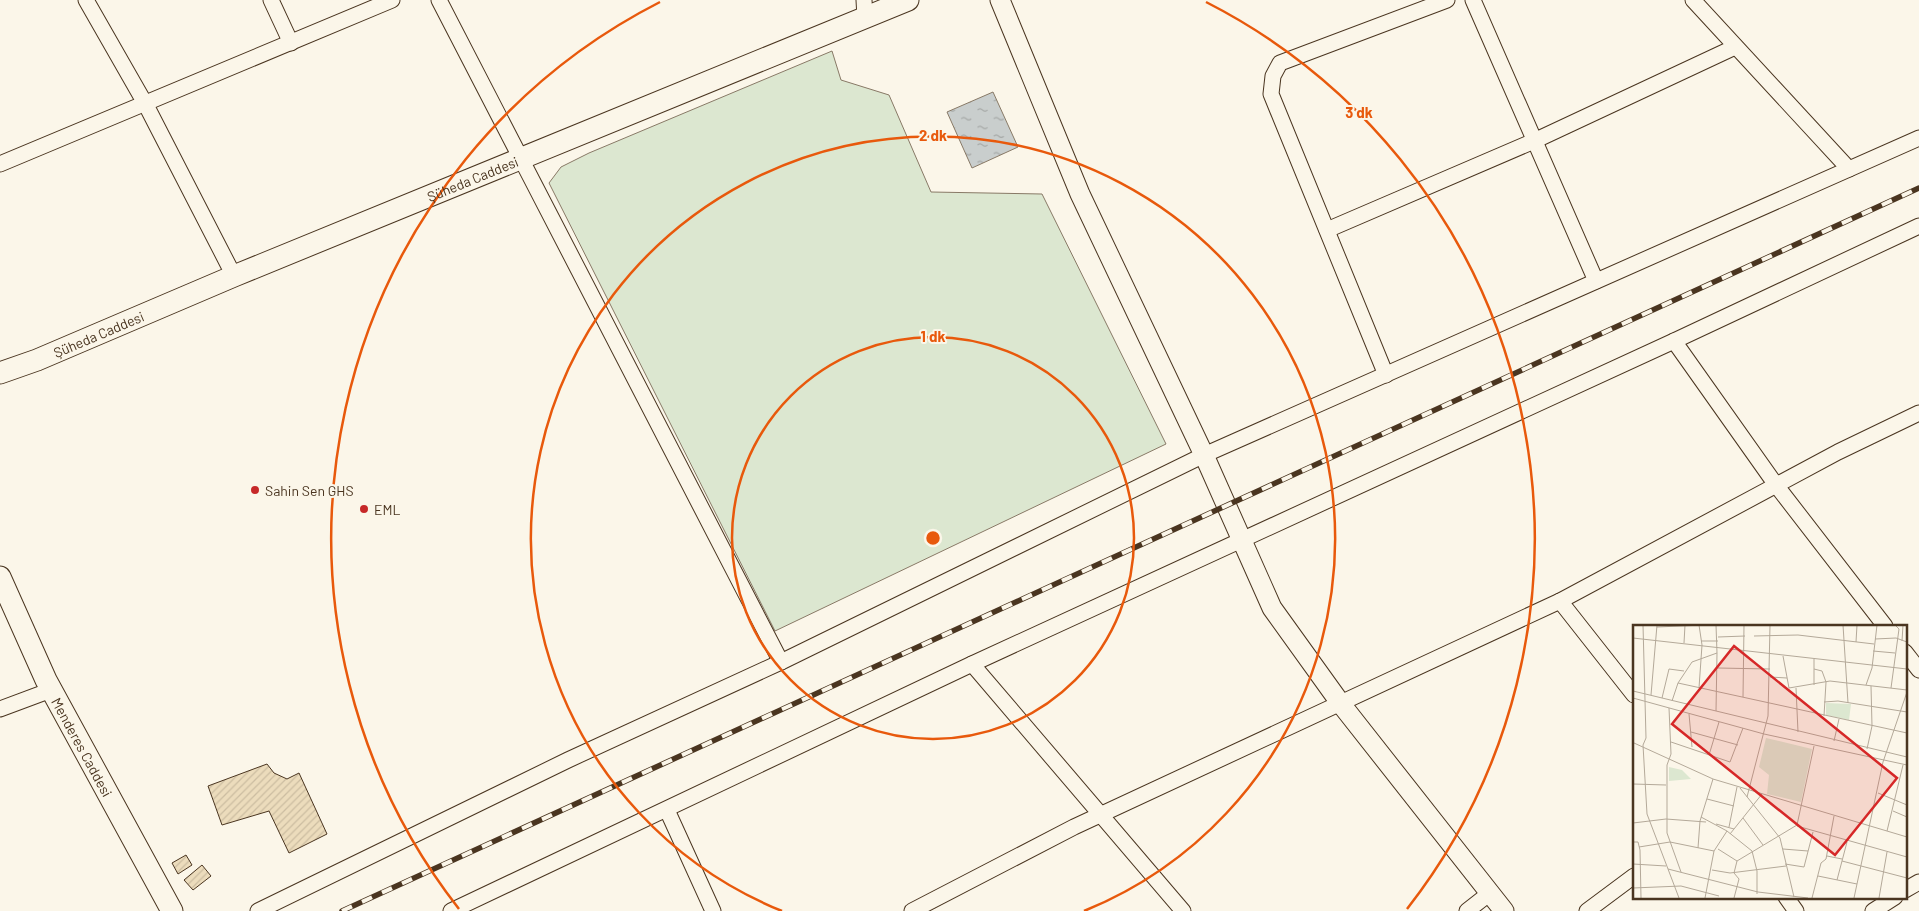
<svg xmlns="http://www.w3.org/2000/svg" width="1919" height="911" font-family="Barlow,sans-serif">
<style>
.pitch{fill:#dce7d0;stroke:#887966}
.water{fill:url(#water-ripples);stroke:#887966}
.building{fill:url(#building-hatch);stroke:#4a3520}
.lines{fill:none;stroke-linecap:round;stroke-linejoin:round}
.minor-casing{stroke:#4a3520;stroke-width:17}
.tertiary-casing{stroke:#4a3520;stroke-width:21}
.secondary-casing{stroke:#4a3520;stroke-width:23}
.minor{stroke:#fbf6e9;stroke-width:15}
.tertiary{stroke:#fbf6e9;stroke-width:19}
.secondary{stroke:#fbf6e9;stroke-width:21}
.rail-casing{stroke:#4a3520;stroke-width:5.5}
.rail{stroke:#fbf6e9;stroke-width:4;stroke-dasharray:11;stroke-linecap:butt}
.ring{fill:none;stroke:#e8590c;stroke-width:2.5}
.poi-dot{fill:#c62828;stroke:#fbf6e9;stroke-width:2}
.labels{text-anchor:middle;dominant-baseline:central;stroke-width:4;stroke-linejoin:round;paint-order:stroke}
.street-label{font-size:14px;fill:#4a3520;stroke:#fbf6e9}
.poi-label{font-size:14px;fill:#4a3520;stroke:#fbf6e9;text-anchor:start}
.inset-road{fill:none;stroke:#b4a999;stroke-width:1}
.view{fill:#d62828;fill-opacity:0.15;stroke:#d62828;stroke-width:2.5}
.inset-edge{fill:none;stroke:#4a3520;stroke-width:2.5}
.centre{fill:#e8590c;stroke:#fbf6e9;stroke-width:2.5}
.ring-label{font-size:15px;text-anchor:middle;font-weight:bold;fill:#e8590c;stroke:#fbf6e9;stroke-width:4;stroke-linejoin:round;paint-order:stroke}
</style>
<defs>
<pattern id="water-ripples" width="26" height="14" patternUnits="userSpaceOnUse" patternTransform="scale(1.25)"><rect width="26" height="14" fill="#c9cecd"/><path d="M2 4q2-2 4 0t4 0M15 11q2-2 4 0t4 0" fill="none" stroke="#a5a8a6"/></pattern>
<pattern id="building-hatch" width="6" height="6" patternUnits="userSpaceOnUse" patternTransform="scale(1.25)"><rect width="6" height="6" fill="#ecdcbc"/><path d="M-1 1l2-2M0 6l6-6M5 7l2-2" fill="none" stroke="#ccbda1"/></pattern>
</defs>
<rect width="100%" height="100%" fill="#fbf6e9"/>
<polygon class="pitch" points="832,51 841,80 889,95 931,192 1042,194 1166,444 775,631 549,183 561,167 589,153"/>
<polygon class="water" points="993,92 1018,147 972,168 947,112"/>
<g class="building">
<polygon points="267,764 274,773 287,779 299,773 327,834 289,853 269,811 222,825 208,786"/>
<polygon points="186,855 192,865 178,874 172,863"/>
<polygon points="202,865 211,876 193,890 184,880"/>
</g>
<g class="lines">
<defs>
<g id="minor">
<polyline points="86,0 146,105 234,276"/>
<polyline points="271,0 291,43"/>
<polyline points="439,0 781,662"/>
<polyline points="864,0 865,18"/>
<polyline points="1473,0 1596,281"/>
<polyline points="1693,0 1849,169"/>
<polyline points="0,164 392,0"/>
<polyline points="1327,230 1534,141 1735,47"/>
<polyline points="1674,341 1776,485 1885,626"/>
<polyline points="1386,375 1271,94 1273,76 1280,63 1447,0"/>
<polyline points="1560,601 1634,695"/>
<polyline points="1905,652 1919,670"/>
<polyline points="972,664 1183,911"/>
<polyline points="0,709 51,690"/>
<polyline points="667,810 713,911"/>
<polyline points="1905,890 1919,882"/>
<polyline points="1786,897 1796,911"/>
<polyline points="258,911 568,760 781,662 1204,455 1919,138"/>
<polyline points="451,911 972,664 1674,341 1919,226"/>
<polyline points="912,911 1074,827 1560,601 1838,452 1919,413"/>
<polyline points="1467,911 1490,893"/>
<polyline points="1587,911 1634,876"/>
<polyline points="1873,911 1895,897"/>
</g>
<polyline id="tertiary" points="1000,0 1080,194 1204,455 1272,608 1341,704 1504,911"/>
<g id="secondary">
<path id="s1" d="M 0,373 L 37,360 L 234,276 L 908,0"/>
<path id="s2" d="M 0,577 L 46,680 L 172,911"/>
</g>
</defs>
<use href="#minor" class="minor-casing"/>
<use href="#tertiary" class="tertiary-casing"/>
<use href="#secondary" class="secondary-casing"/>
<use href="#minor" class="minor"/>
<use href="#tertiary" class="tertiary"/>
<use href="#secondary" class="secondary"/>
<defs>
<polyline id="rail" points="342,911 1919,188"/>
</defs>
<use href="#rail" class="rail-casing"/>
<use href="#rail" class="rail"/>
</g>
<g class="ring">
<circle cx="933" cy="538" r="201"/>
<path d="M782 911A402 402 0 1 1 1084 911"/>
<path d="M459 909A602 602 0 0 1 660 2M1206 2A602 602 0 0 1 1407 909"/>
</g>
<g class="poi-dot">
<circle cx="255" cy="490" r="5"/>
<circle cx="364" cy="509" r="5"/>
</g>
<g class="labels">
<g class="street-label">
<text stroke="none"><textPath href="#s1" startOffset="511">Şüheda Caddesi</textPath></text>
<text stroke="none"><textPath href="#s1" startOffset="106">Şüheda Caddesi</textPath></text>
<text stroke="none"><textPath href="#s2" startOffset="189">Menderes Caddesi</textPath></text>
</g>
<g class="poi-label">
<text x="265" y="490">Sahin Sen GHS</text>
<text x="374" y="509">EML</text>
</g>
</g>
<g transform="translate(1633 625)">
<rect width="274" height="274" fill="#fbf6e9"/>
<path d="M 36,142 L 49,145 L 58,154 L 36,156 Z" fill="#dce7d0"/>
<path d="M 193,78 L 218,79 L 216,95 L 193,90 Z" fill="#dce7d0"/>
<path d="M 133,113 L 179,124 L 168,177 L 134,169 L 136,150 L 126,142 Z" fill="#dce7d0"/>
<path class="inset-road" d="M 10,0 L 13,113M 210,0 L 215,78M 24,2 L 71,0M 121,11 L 165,10 L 241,19M 85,12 L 112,11M 0,13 L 274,44M 242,14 L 263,13 L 274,17M 68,16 L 85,16M 269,16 L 270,0M 223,17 L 224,0M 51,18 L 52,0M 240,26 L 262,28M 150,31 L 156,63 L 197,56 L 274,65M 85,43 L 137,44M 181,44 L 189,46 L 193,57 L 191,91M 137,52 L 154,53M 45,58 L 274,108M 181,60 L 181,34M 233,60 L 239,43 L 244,0M 66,63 L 69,20 L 66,0M 163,63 L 165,107M 258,63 L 266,4 L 262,0M 0,66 L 274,132M 18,70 L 24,0M 110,72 L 111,0M 0,73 L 131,109 L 274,140M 29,73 L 36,44 L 51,46M 39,76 L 45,58 L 59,37 L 84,28 L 83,0M 191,77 L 205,76 L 274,87M 36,83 L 38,129 L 34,140 L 34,208 L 48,247M 83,86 L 84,28M 56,89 L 59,122M 58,107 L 105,120M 13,113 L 10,120 L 14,189 L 35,244 L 125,267 L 175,273M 201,116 L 206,94M 38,117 L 97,137 L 110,103M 1,118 L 80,154 L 274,212M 234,124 L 239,101 L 238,61M 76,130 L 86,97M 0,159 L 33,160M 107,163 L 147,213 L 161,272M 245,168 L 274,180M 114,172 L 135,91 L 137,0M 74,174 L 101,181M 260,186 L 274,192M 68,192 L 94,206 L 119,226 L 124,246 L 124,269M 110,193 L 130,220M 0,198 L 33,194 L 73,197M 83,199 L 101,204M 164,201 L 274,232M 96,202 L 104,162M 254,206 L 270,140M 97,209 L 129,169M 0,217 L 5,217 L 7,225 L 8,273M 6,222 L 37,217 L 81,226M 65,223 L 67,196 L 80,154M 85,224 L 104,236M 150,224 L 175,226M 194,231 L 209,234M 209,236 L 274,253M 0,239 L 33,241M 152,239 L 171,242 L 180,207M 35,244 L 46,273M 79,245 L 97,248 L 153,241M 185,251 L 224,259M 204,255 L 214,217M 0,263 L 48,261 L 86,271M 72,273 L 81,226 L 94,206M 101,273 L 106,254 L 101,248 L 104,236 L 164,200 L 181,121M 179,273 L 188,238 L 193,234 L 201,191M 221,273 L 250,137 L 274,67M 246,273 L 254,227"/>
<path class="view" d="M 101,21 L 264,153 L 202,230 L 39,99 Z"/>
<rect width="274" height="274" class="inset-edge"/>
</g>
<circle cx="933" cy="538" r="8" class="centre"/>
<g class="ring-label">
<text x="1359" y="118">3 dk</text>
<text x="933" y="141">2 dk</text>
<text x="933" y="342">1 dk</text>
</g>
</svg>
